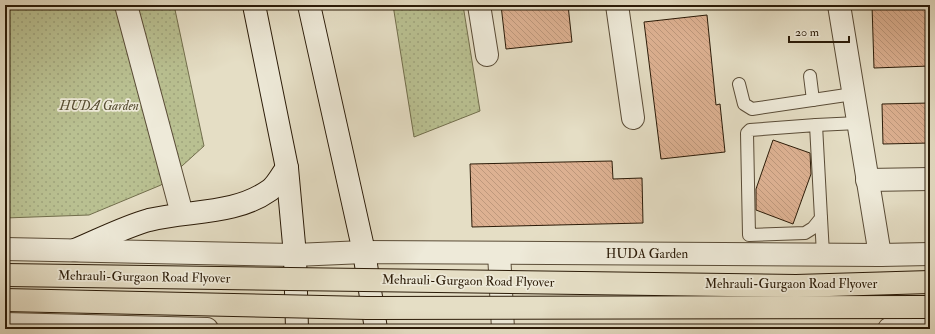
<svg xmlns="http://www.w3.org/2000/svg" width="935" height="334" font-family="'IM FELL Double Pica',serif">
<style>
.park{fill:url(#park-dots);stroke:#726e4c}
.building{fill:url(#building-back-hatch);stroke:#2b1b08}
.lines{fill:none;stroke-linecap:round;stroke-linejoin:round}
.service-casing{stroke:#5a4c37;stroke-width:14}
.minor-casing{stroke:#5a4c37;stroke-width:24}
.tertiary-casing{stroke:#5a4c37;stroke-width:24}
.secondary-casing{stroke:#2b1b08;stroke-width:24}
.service{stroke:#eeead9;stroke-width:12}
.minor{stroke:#eeead9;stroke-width:22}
.tertiary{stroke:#eeead9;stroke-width:22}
.secondary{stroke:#eeead9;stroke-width:22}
.primary-bridge-casing{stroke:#2b1b08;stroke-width:24;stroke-linecap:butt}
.primary-bridge{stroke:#e5dec5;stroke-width:22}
.labels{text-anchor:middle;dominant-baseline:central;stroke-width:3.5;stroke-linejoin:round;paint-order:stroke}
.park-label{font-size:13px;font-style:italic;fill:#564d31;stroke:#eeead9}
.street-label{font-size:13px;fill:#2b1b08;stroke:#eeead9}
</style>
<defs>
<pattern id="park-dots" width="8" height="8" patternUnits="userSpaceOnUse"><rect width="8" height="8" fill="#b9c091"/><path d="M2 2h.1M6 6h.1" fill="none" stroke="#9fa47c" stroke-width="1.8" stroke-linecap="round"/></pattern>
<pattern id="building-back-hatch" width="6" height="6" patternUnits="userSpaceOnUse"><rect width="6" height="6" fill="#ddb192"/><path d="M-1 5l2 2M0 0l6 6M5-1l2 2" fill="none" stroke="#be987c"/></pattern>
</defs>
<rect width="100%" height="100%" fill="#e5dec5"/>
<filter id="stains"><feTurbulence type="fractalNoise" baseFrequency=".005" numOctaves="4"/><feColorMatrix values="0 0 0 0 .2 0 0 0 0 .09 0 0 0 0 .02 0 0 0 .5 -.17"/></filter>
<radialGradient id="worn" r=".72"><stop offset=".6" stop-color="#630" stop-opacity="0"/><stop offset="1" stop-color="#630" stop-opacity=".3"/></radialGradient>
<g class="park">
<polygon points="5,5 174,5 204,146 161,185 89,215 5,218"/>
<polygon points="393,5 463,5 480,111 414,137"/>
</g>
<g class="building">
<polygon points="501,5 568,5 572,42 506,49"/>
<polygon points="872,5 930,5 930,66 874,68"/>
<polygon points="707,15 716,105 720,104 725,152 661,159 644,22"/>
<polygon points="930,103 930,143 883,144 882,104"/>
<polygon points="773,140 810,153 811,174 793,224 756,210 756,189"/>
<polygon points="612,161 613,179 642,178 643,223 472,227 470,164"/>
</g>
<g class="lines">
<defs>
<g id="service">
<polyline points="810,76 813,100"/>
<polyline points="739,84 744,104 752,109 853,94"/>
<polygon points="816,125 821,218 813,228 805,233 749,235 747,133 750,130"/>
<polyline points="816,125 858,123"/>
<polyline points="821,218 823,254"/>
</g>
<g id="minor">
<polyline points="126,5 182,214"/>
<polyline points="479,5 487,55"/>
<polyline points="617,5 633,118"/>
<polyline points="839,5 880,255"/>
<polyline points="867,180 930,179"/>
</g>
<g id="tertiary">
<polyline points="5,249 295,255 364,252 880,255 930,254"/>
<polyline points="499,253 503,329"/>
<polyline points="5,324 207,329"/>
<polyline points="889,329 930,327"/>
</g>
<g id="secondary">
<polyline points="254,5 287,168 295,255 297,329"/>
<polyline points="309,5 364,252 376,329"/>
<path d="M 75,250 C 99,240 124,227 149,220 C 190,210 235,215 270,190 C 277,185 282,174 287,168"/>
</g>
</defs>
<use href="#service" class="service-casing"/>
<use href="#minor" class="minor-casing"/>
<use href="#tertiary" class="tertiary-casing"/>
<use href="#secondary" class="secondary-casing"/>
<use href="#service" class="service"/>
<use href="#minor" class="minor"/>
<use href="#tertiary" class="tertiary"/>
<use href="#secondary" class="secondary"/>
<defs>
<g id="primary-bridge">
<polyline points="5,275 796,286 930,282"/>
<polyline points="5,300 367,308 930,307"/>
</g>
</defs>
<use href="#primary-bridge" class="primary-bridge-casing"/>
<use href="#primary-bridge" class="primary-bridge"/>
</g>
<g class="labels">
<g class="park-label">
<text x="99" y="106">HUDA Garden</text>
</g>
<g class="street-label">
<text x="647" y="254">HUDA Garden</text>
<text transform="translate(144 277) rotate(1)">Mehrauli-Gurgaon Road Flyover</text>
<text transform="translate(468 281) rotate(1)">Mehrauli-Gurgaon Road Flyover</text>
<text x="791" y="284">Mehrauli-Gurgaon Road Flyover</text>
</g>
</g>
<rect width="935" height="334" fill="none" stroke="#e5dec5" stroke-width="20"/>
<rect x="6" y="6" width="923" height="322" fill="none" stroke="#2b1b08" stroke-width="2"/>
<rect x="10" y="10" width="915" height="314" fill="none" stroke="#2b1b08"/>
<path d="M789 36v6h60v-6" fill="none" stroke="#2b1b08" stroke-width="2"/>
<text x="795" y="36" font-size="12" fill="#2b1b08" stroke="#eeead9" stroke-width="3" paint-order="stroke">20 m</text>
<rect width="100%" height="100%" filter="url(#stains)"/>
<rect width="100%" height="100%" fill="url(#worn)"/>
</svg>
